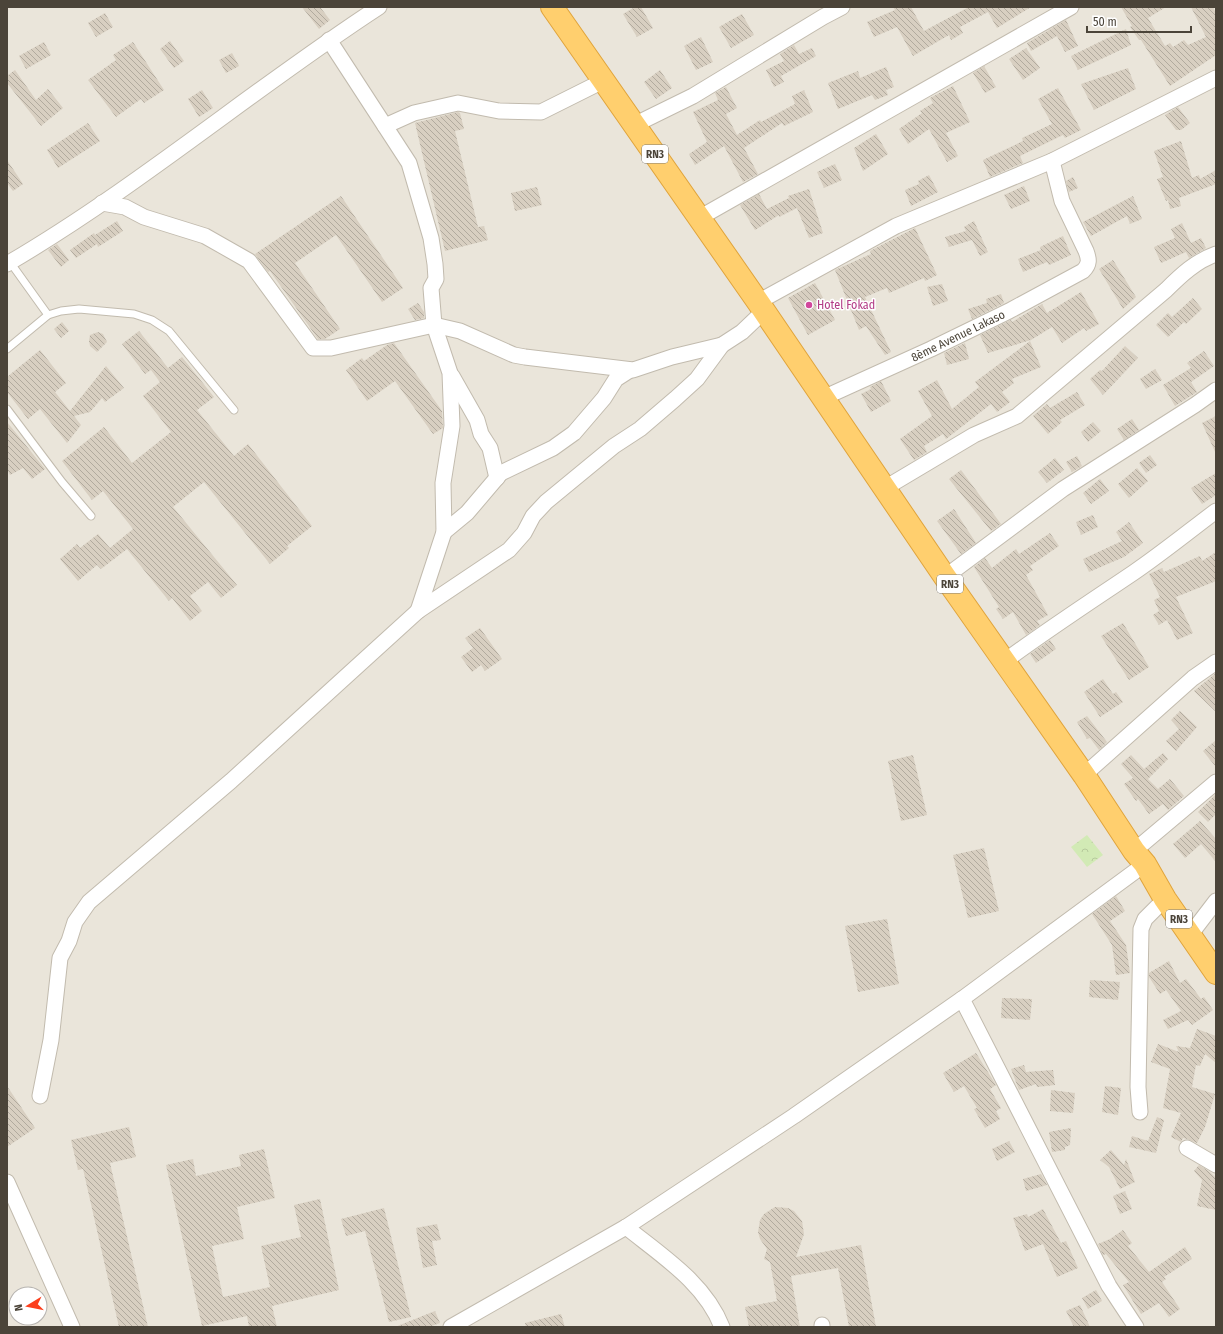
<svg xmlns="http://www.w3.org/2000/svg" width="1223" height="1334" font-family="'Fira Sans Condensed',sans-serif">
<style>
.residential{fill:#eae5da;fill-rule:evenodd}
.forest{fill:url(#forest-crowns)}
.building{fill:url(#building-back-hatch)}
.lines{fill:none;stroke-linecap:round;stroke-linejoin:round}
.lane-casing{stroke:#c2bbae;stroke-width:9}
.street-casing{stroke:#c2bbae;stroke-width:17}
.highway-casing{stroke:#e0a43c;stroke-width:24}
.lane{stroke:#fff;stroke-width:7}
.street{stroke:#fff;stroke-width:15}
.highway{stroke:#ffcf6e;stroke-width:22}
.hotel-dot{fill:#d1479c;stroke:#fff;stroke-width:1.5}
.labels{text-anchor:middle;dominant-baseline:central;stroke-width:3;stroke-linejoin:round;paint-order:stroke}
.shield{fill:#fff;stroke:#817c74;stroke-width:1}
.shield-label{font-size:11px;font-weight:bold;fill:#4b4439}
.hotel-label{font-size:12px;fill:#b23c85;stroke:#fff;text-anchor:start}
.street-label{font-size:12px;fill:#4b4439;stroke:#fff}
</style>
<defs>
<pattern id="forest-crowns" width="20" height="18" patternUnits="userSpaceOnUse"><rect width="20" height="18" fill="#d2eab5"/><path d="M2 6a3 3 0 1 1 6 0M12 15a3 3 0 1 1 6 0" fill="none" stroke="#b6ca9c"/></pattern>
<pattern id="building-back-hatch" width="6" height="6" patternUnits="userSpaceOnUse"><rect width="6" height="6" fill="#d8cfc1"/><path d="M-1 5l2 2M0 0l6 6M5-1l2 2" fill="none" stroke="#b1aa9e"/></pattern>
</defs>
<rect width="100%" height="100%" fill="#f6f3ec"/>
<path class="residential" d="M 7,7 L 1216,7 L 1216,1327 L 7,1327 ZM 16,1294 L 40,1294 L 40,1318 L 16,1318 Z"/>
<polygon class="forest" points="1087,835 1103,855 1087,867 1071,847"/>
<g class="building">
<polygon points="302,7 320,7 330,20 319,29"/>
<polygon points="635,7 641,7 653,28 637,37 623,14"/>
<polygon points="893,7 911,7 924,31 969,7 1031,7 997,28 988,12 960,27 963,33 951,40 949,35 913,56 897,27 874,37 867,22 895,10"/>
<polygon points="1121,7 1166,7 1148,18 1165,46 1170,43 1173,47 1184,40 1188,45 1206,37 1191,7 1213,7 1216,13 1216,55 1170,86 1141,40 1139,40 1130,27 1132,26"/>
<polygon points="105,13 113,27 96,37 88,23"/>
<polygon points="742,14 754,35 731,48 719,27"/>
<polygon points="1066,20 1078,46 1065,52 1057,36 1031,51 1027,43"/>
<polygon points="1126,29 1131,45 1078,70 1071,56"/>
<polygon points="701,37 713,62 696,70 684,46"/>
<polygon points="170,41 184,61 174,68 160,49"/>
<polygon points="44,42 51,55 26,69 19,56"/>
<polygon points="133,42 164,90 144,103 141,99 116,117 88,80 116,60 113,55"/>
<polygon points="794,45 799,54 812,48 816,56 781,76 784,82 774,87 766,70 784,61 780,54"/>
<polygon points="1026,48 1040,68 1023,80 1009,59"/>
<polygon points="232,53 239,66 226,73 219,60"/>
<polygon points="984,66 996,87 985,93 973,73"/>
<polygon points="886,67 894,87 886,90 888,95 875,100 872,95 838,109 828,83 858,71 860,78"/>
<polygon points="1128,68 1136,89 1094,110 1081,84"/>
<polygon points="15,70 36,100 48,89 63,108 41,126 7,83 7,76"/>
<polygon points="660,70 672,88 656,99 644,82"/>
<polygon points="953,86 970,122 946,133 958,156 947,162 929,129 908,144 899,129 922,113 920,111 933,103 930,98"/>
<polygon points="726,87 737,108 726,114 737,135 760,120 761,122 795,104 792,96 804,90 813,112 784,126 782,123 744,148 758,174 743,182 724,146 695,165 689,154 707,142 693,112 718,100 715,93"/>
<polygon points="1058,88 1081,130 1065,138 1063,135 1020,156 1023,163 990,177 983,160 1023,141 1022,138 1052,124 1038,99"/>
<polygon points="202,90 213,108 199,117 188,99"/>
<polygon points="1178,107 1190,123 1181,130 1176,130 1165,115"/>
<polygon points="458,112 460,113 464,129 455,131 478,227 484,226 488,240 445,251 415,123"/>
<polygon points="88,123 100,141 58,168 47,150"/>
<polygon points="876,134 888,154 863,171 854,148"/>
<polygon points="1181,141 1192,178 1199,175 1200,179 1216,170 1216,184 1179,198 1181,206 1170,209 1168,200 1166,201 1157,179 1163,177 1154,151"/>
<polygon points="7,160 23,184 13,191 7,183"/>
<polygon points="835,164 842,180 824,188 817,172"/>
<polygon points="929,175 938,192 911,206 905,190 919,184 918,181"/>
<polygon points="1073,177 1078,188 1069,192 1066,181"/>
<polygon points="1024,186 1030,201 1011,209 1004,195"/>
<polygon points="537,187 542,205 515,211 511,193"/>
<polygon points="809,189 823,233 809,238 797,208 779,217 779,215 755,230 740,205 759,194 767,209 789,198 788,196"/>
<polygon points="341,196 403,288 382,302 336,235 295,263 340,329 325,339 318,339 270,271 268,272 255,254"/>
<polygon points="1133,196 1142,219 1130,224 1127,216 1091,236 1083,222"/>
<polygon points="117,221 123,231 98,247 97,244 76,258 70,250 94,233 95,235"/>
<polygon points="974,221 988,252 980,256 972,240 949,247 945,237 966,231 964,227"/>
<polygon points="1182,223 1191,243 1201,238 1206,248 1189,258 1186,252 1161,263 1154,247 1175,238 1171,229"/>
<polygon points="915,228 937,275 925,281 924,278 889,293 887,288 865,297 891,352 885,355 866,326 859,330 835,270 871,254 870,251"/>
<polygon points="1063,236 1071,255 1049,265 1047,262 1023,272 1018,259 1041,250 1040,247"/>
<polygon points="57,244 69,260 61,267 48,250"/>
<polygon points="1113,260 1136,297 1123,309 1099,269"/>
<polygon points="815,283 835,320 808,335 788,298"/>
<polygon points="942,284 948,301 933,306 927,287"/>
<polygon points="1081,292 1099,324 1086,331 1084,328 1062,343 1052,327 1031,340 988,353 980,335 1011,320 1012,322 1042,304 1047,313"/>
<polygon points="1001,294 1004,303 972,319 968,309 987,303 986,299"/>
<polygon points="1193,298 1202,309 1186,324 1184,322 1168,337 1156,325 1168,313 1172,317"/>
<polygon points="418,303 424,312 424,318 415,320 408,309"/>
<polygon points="62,322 69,331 61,338 54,329"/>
<polygon points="139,331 168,368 182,357 214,397 197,410 234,456 248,444 312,526 287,546 289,548 270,564 204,482 173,507 237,585 221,598 208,582 190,596 202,611 190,621 172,598 169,601 127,549 101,569 97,565 78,581 60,559 77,544 80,548 98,534 110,548 133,529 103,491 92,500 62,461 104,427 132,463 171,432 143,396 160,382 151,370 145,374 122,344"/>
<polygon points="98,332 103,334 107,342 97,352 90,346 89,341 90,335"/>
<polygon points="1030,341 1041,367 1012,379 1014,383 1002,392 1010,402 997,412 991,404 946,439 943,434 924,446 927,452 914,460 900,439 932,416 918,391 937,380 952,409 979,387 975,382"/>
<polygon points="394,343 442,411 443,428 433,434 395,381 367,401 346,370 362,358 364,361 387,345"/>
<polygon points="965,343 969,359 947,365 944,353"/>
<polygon points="1125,346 1138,358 1103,395 1090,379 1100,370 1102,371"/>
<polygon points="40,350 66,383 55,392 70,411 106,366 124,388 105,402 102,398 90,412 74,416 81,425 67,443 40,409 28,419 7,392 7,377"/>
<polygon points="1204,351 1214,366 1191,382 1197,392 1175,406 1163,385 1191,368 1187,363"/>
<polygon points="1155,369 1162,380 1146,389 1140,379"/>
<polygon points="881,381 891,401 871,412 861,394 871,389 870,387"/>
<polygon points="1077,392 1085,405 1060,420 1062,422 1048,434 1033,416 1047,404 1050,408"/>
<polygon points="1216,416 1216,454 1202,423"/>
<polygon points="1132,419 1139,430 1124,440 1117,429"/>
<polygon points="7,422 45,469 32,479 23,468 10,475 7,469"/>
<polygon points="1093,422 1101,431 1088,442 1081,432"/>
<polygon points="1150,455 1157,465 1146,473 1139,463"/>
<polygon points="1077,456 1082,466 1072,472 1066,462"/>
<polygon points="1055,458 1064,470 1047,483 1038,472"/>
<polygon points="1137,468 1148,481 1129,498 1118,484"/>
<polygon points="961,470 1001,524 991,531 949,479"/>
<polygon points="1216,473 1216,495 1202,504 1191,488"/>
<polygon points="1100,479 1109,491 1091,504 1083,493"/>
<polygon points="954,509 976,543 961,554 937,521"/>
<polygon points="1093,515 1098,527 1081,535 1076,522"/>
<polygon points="1129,522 1143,543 1124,557 1089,572 1083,559 1122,541 1116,532"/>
<polygon points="1050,533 1059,546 1030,566 1033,570 1026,575 1048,615 1037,621 1040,625 1026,635 1013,612 1003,619 996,609 999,607 974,567 985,558 992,568 1016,549 1019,554"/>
<polygon points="1216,552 1216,581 1176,597 1193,633 1177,640 1167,620 1159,625 1153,615 1159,611 1154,600 1160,597 1149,574 1162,568 1164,572 1200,556 1202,561"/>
<polygon points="1123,623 1149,667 1129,680 1101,636"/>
<polygon points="480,628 502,659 485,671 481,665 472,672 461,657 473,648 465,638"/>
<polygon points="1050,640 1056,649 1036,663 1030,654"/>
<polygon points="1216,673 1216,712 1194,691"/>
<polygon points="1103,679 1113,694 1116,692 1123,702 1100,717 1084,692"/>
<polygon points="1180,711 1197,727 1176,751 1166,741 1179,729 1171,720"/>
<polygon points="1087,716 1107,742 1099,750 1090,738 1087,739 1077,722"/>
<polygon points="1216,740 1216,767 1203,751"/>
<polygon points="1163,753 1168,759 1148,779 1158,789 1170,779 1184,796 1168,810 1163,804 1149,814 1138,799 1136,801 1124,784 1133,778 1121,764 1131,755 1144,769"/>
<polygon points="913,755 927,815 901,821 888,761"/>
<polygon points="1216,794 1216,814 1208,822 1198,812"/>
<polygon points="1200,821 1216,839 1216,862 1201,844 1185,858 1173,844"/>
<polygon points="984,848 999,911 968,918 953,855"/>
<polygon points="1116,896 1125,911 1110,921 1126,945 1130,973 1116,975 1112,945 1092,914"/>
<polygon points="887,919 899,984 858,992 845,926"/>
<polygon points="1169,961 1180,983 1186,979 1201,999 1204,997 1213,1010 1192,1025 1188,1020 1168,1029 1163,1020 1181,1011 1166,990 1160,994 1149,977 1149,973"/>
<polygon points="1090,980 1120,982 1118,1000 1089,997"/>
<polygon points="1002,998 1032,999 1030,1020 1001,1018"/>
<polygon points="1197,1029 1216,1036 1216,1063 1205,1054 1200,1066 1196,1065 1192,1087 1215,1094 1205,1127 1197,1143 1187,1139 1183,1138 1181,1142 1171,1137 1181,1113 1163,1108 1170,1069 1151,1062 1158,1044 1179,1052 1176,1046 1190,1048"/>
<polygon points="976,1053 996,1085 990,1089 1001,1108 996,1111 1000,1119 985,1128 974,1109 977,1108 964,1086 954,1092 943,1073"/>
<polygon points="1024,1065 1026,1072 1053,1070 1055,1085 1037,1087 1036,1084 1019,1090 1011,1069"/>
<polygon points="7,1086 35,1128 7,1147"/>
<polygon points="1105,1086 1121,1088 1118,1115 1102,1112"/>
<polygon points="1051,1090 1075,1093 1073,1113 1050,1111"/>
<polygon points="1157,1117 1164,1120 1156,1153 1129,1147 1132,1136 1148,1141"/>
<polygon points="129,1127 136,1157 110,1163 148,1327 119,1327 83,1169 78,1170 71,1140"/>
<polygon points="1071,1128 1070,1145 1065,1147 1065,1150 1052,1152 1049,1132"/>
<polygon points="1009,1141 1015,1152 997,1161 992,1149"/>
<polygon points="264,1149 275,1198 237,1207 244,1239 212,1246 223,1297 270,1287 261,1246 301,1237 294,1205 320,1199 339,1290 272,1306 277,1327 249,1327 247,1316 202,1326 166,1165 193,1159 196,1176 241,1166 239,1155"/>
<polygon points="1111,1150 1124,1165 1126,1159 1135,1182 1120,1189 1109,1167 1100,1160"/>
<polygon points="1199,1165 1210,1172 1216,1178 1216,1210 1197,1206 1202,1180 1194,1171"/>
<polygon points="1041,1174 1047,1185 1026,1191 1023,1179"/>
<polygon points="1125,1191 1132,1209 1120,1214 1113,1196"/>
<polygon points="775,1207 788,1208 794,1211 802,1221 804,1234 796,1257 861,1245 876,1327 849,1327 838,1268 791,1276 800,1327 749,1327 745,1307 777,1301 770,1262 764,1259 767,1249 760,1239 758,1232 760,1220 764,1214"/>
<polygon points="384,1208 411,1317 389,1322 365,1231 346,1236 341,1219"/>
<polygon points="1043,1209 1061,1243 1066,1241 1078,1268 1057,1277 1043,1244 1025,1251 1013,1218 1027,1214 1028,1217"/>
<polygon points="437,1224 441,1240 432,1241 437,1265 423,1268 416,1228"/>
<polygon points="1123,1230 1132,1243 1128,1246 1149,1272 1185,1247 1192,1259 1164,1277 1166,1279 1162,1282 1180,1309 1169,1317 1159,1303 1141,1314 1123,1285 1129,1282 1106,1254 1103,1255 1098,1244 1110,1239"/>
<polygon points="1096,1290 1102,1301 1088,1309 1082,1298"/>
<polygon points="1080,1305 1090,1327 1074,1327 1066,1311"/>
<polygon points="435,1311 440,1323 429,1327 395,1327"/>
<polygon points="561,1314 565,1327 526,1327 525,1323"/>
</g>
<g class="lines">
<defs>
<g id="lane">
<polyline points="10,262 48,315"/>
<polyline points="7,349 48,315 61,311 79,309 134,314 152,320 169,331 234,410"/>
<polyline points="7,409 62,482 91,516"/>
</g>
<g id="street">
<polyline points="329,40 409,163 431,238 435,264 436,279 431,288 434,325 450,373 452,426 443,483 444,532 418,611"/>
<polyline points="634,125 693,96 823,17 842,7"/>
<polyline points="385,126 414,113 458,103 499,111 541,112 603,81"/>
<polyline points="102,203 125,207 144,217 205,236 249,261 313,348 331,348 434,325 460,331 514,355 525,357 633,370 672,357 722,345 742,332 763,312"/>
<polyline points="699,218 1071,7"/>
<path d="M 7,264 C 137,188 253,89 379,7"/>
<polyline points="758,302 896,226 1052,161 1216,78"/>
<polyline points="452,376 477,420 481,434 490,448 497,478"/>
<path d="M 823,398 L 931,349 L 1009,311 L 1083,271 C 1090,264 1089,259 1086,251 L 1062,201 L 1052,161"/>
<path d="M 885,488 L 974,435 L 1017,416 L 1166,290 C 1181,275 1196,261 1216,254"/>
<polyline points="444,532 467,513 501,473 553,448 574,433 604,398 616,379 630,370"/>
<polyline points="945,577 1063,489 1195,405 1216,390"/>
<path d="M 1005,661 C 1047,630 1090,602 1133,573 C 1161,554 1188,532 1216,511"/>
<polyline points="1084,775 1193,678 1216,662"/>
<polyline points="1134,851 1216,782"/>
<polyline points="1190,935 1216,901"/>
<polyline points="962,999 1109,1286 1136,1327"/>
<polyline points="40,1096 51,1040 60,958 69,941 75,922 89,902 231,781 418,611 509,550 524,533 533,516 546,502 614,446 640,429 675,399 697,379 722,345"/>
<polyline points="1140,1112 1138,1087 1141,929 1145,919 1165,899"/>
<polyline points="1187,1148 1216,1165"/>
<polyline points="7,1182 72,1327"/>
<path d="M 626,1227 C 662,1256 705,1283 722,1327"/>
<polyline points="822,1325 822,1327"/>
<polyline points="451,1327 626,1227 794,1116 962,999 1145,864"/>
</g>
<polyline id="highway" points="552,7 758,302 945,577 1084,775 1134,851 1145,864 1165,899 1216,973"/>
</defs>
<use href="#lane" class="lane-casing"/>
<use href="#street" class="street-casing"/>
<use href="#highway" class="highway-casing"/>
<use href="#lane" class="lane"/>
<use href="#street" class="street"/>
<use href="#highway" class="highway"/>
</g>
<circle class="hotel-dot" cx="809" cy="305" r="4"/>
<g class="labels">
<g class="shield">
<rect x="642" y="145" width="26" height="18" rx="3"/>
<rect x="937" y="575" width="26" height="18" rx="3"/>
<rect x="1166" y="910" width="26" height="18" rx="3"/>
</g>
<g class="shield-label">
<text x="655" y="154">RN3</text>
<text x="950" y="584">RN3</text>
<text x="1179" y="919">RN3</text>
</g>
<g class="hotel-label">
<text x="817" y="305">Hotel Fokad</text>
</g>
<g class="street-label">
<text transform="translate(958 336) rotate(-26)">8ème Avenue Lakaso</text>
</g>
</g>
<rect width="1223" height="1334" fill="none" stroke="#4b4439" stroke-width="16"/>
<g transform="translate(28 1306) rotate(260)"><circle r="19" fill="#ffffff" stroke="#b7b4b0"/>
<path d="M0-3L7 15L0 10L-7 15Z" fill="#fc3f1d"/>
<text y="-6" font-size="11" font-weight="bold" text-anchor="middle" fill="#4b4439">N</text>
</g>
<path d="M1087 26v6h104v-6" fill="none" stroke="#4b4439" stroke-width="2"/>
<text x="1093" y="26" font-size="12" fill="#4b4439" stroke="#ffffff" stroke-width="3" paint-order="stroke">50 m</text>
</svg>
